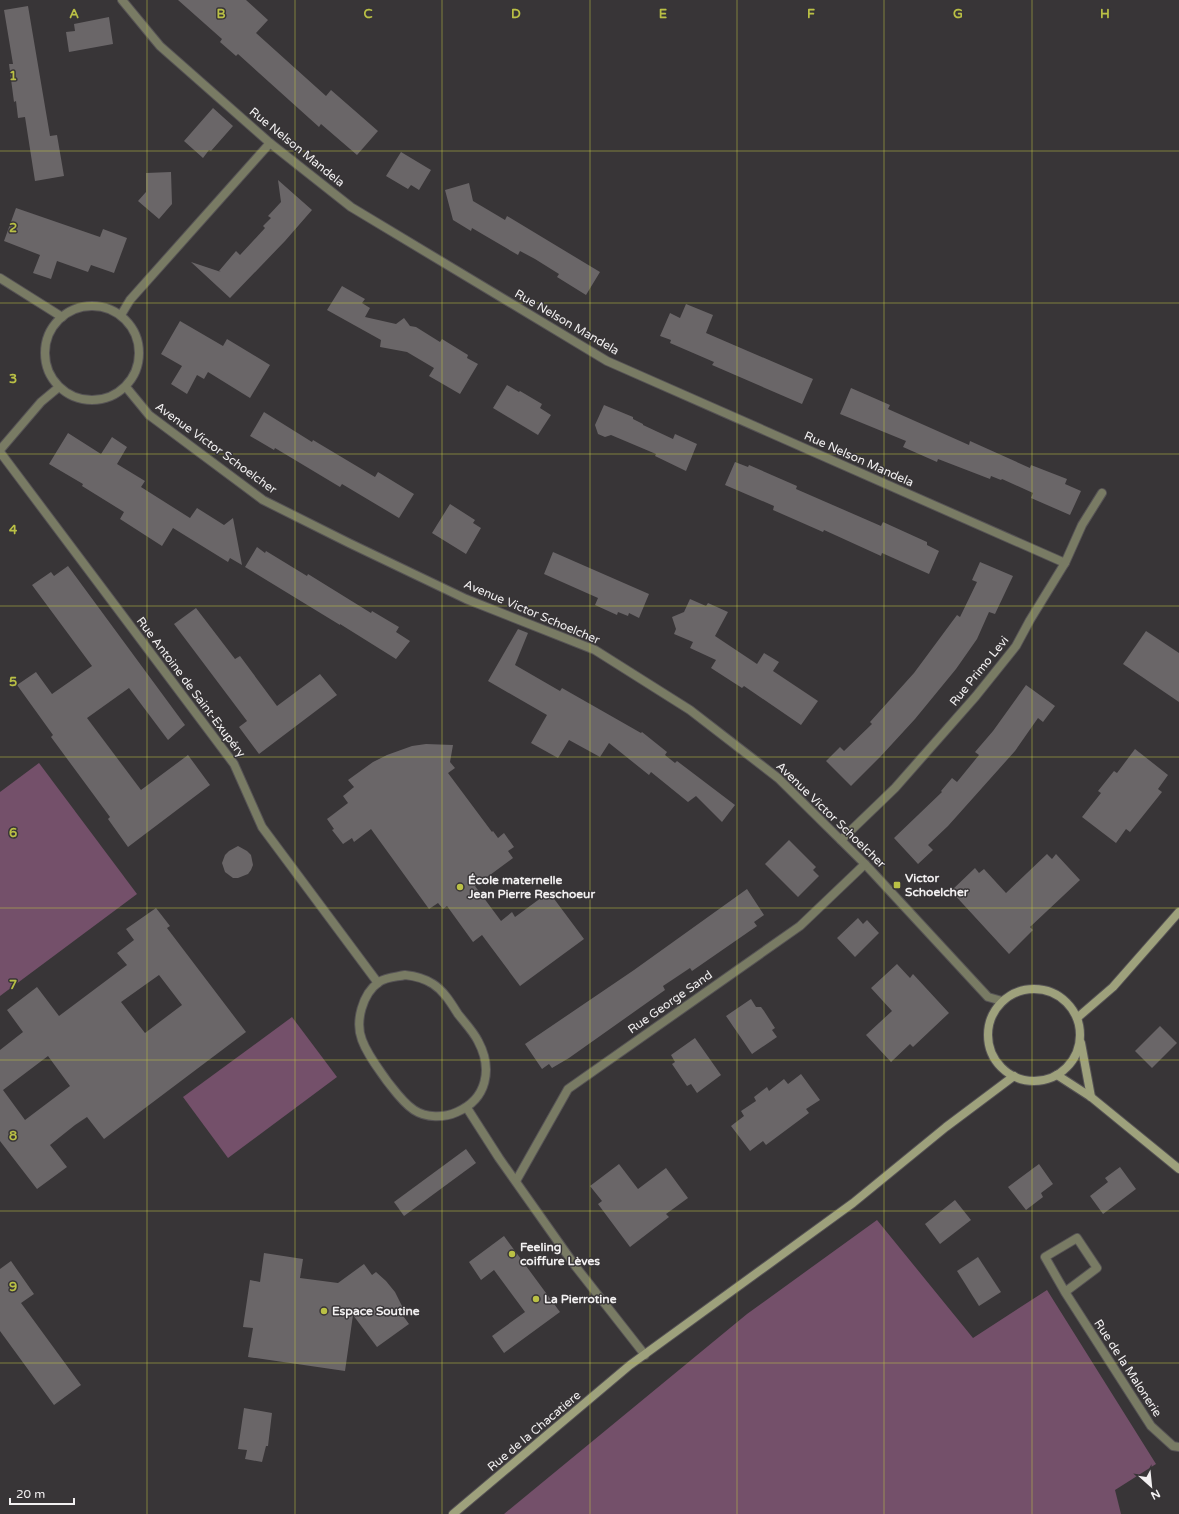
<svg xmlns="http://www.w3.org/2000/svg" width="1179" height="1514" font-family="'Varela Round',sans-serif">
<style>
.green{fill:#74506a}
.building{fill:#6a6668;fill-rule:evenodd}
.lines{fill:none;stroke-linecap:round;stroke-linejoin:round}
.street-casing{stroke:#565355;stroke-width:10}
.secondary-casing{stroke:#565355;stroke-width:10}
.street{stroke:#797b64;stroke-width:8}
.secondary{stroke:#9ea17c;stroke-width:8}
.grid{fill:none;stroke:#bac045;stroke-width:1;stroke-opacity:0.55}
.poi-dot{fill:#bac045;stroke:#383537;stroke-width:1.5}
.labels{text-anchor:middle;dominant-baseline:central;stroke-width:3;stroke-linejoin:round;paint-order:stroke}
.street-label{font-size:12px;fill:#f2f0f1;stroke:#383537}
.poi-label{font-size:12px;font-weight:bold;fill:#f2f0f1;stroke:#383537;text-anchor:start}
.grid-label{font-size:13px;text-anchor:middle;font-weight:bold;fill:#bac045;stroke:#383537;stroke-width:3;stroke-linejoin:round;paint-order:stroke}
</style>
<rect width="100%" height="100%" fill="#383537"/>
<g class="green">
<polygon points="39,763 137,894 0,996 0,792"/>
<polygon points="292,1017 337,1077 228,1158 183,1097"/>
<polygon points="877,1220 973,1338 1047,1290 1156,1464 1115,1490 1121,1514 504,1514 747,1314"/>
</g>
<g class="building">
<polygon points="178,0 246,0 268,20 256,33 326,96 331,90 378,131 357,155 321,124 319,127 238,54 236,56 220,42 222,39"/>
<polygon points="28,6 50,136 57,135 64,176 35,181 25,117 18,118 16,101 14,102 9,64 13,64 4,10"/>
<polygon points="109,17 113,44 69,52 66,32 75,31 74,24"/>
<polygon points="213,108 233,126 211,151 209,150 203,158 184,141"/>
<polygon points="401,152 431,170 419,190 411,185 408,189 386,176"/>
<polygon points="171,172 172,204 159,219 138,201 146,192 146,173"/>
<polygon points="278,180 312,210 285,241 230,298 191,262 221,272 219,271 236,251 240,255 265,228 263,226 271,218 268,216 281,202"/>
<polygon points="469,183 473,201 505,220 507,216 600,272 586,295 557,277 559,274 535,259 520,251 518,255 472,228 471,231 453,220 445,190"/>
<polygon points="16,208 100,237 103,229 127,238 114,273 91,265 88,272 57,261 51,279 33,273 40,255 4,241"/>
<polygon points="342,286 365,299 362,303 370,308 365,317 396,324 404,318 410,326 416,327 440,342 442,339 468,355 467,358 478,364 460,394 429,376 434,368 407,352 380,347 381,340 327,310"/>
<polygon points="686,304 713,315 706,333 813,379 802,404 712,365 714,362 670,343 671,340 660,336 670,313 680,318"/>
<polygon points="180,321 223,346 227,339 270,365 250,398 208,372 204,379 197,375 187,394 171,384 182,366 161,354"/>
<polygon points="507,385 519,392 520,391 542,404 540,408 551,415 538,435 493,408"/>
<polygon points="851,388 890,405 888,409 969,445 970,441 1030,468 1031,465 1067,479 1065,484 1081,491 1070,515 1031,498 1033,493 1002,479 1001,480 991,476 990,479 938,459 937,462 903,447 906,441 840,414"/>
<polygon points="604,405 633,417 633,419 643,424 643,425 673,439 675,434 697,444 686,471 655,456 656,454 611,435 605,437 598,434 595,425"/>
<polygon points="264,412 312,442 313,440 375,477 378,472 414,494 399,518 342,484 340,487 275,448 274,450 250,436"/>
<polygon points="68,433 101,454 112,437 127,447 117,464 145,481 141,487 190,518 197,508 224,525 233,518 242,565 230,558 228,562 173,528 162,546 120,519 124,512 82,486 83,484 49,464"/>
<polygon points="735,462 748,467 749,465 797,486 796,489 881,526 883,522 927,542 927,545 939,551 929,574 882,553 881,556 824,530 823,532 773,510 774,506 725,485"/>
<polygon points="450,504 475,520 473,523 481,528 466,554 432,533"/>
<polygon points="257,547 265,553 266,551 307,576 308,574 371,613 372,611 399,627 396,632 410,641 396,659 340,624 340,625 245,567"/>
<polygon points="553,552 649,594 639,618 629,613 628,616 618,612 617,615 595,605 598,598 544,574"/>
<polygon points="980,562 1013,576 995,614 989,612 977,639 956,669 915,719 881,756 851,786 826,761 840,747 844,751 872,724 870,722 914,673 957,615 960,617 977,582 972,580"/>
<polygon points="68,566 185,725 168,740 129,688 87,718 141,790 188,755 210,785 128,847 108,819 110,817 51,737 53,735 17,685 36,672 52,694 92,666 32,585 51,572 54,576"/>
<polygon points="690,599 706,606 708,603 728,612 715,636 757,664 764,653 779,662 773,671 818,701 801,725 744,686 742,688 711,668 716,660 690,648 693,642 674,634 676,629 672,617 684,612"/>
<polygon points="196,608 235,659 240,656 277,706 320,674 337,695 259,754 239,727 247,721 174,624"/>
<polygon points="518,629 528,633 515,665 560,691 562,688 641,733 642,732 667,752 665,755 675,763 677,761 735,805 722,822 696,796 688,802 651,772 649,775 609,743 600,757 569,740 558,758 531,743 547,715 488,681"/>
<polygon points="1146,631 1179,653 1179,702 1123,664"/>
<polygon points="1026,685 1055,706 1043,722 1038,718 1015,751 948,826 928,845 933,850 918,864 894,838 942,792 941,791 952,778 957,782 979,755 975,752 993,731"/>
<polygon points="426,744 453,745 450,762 455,768 448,773 492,832 493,831 498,838 504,833 514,847 508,851 513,858 475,886 501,921 512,912 515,917 549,892 584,939 520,986 482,935 473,942 447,906 443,909 438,903 429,909 371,829 354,842 352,838 343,844 332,830 334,829 327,819 348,803 343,796 354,787 348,780 373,762 387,755 412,746"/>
<polygon points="1135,749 1168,775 1158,789 1162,792 1130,832 1126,829 1116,843 1082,817 1101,793 1098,791 1114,771 1117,773"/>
<polygon points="789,840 816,867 813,870 819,876 798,897 765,864"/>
<polygon points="238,846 247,851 251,855 253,865 251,870 248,874 238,878 233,878 225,872 222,863 225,855 229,851"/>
<polygon points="1047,854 1052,859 1056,854 1080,880 1030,927 1033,930 1009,954 951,891 975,868 979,873 984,869 1006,893"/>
<polygon points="747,889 764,915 754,922 757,926 692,971 690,968 663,986 665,990 569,1058 552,1068 549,1064 542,1069 525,1044 634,970"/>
<path d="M 156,908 L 170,926 L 167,928 L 246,1032 L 104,1139 L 87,1117 L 75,1125 L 50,1145 L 67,1167 L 37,1189 L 0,1141 L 0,1050 L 23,1032 L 7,1010 L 37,987 L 59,1016 L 127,965 L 117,953 L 134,940 L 126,929 ZM 159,975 L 182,1005 L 145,1033 L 121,1002 ZM 48,1056 L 70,1086 L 25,1120 L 3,1090 Z"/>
<polygon points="858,918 863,924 867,920 879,933 855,957 837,938"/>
<polygon points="897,964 910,978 913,974 949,1013 913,1047 910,1044 891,1062 866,1035 892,1011 871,988"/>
<polygon points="751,999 756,1007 761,1007 764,1011 775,1028 772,1030 777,1037 752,1054 726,1016"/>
<polygon points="1160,1026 1177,1043 1152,1068 1135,1051"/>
<polygon points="695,1038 721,1075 697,1093 691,1084 687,1086 672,1064 675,1062 671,1055"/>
<polygon points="801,1074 820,1100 806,1109 809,1113 766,1145 763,1141 750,1151 731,1126 744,1116 741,1111 756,1101 754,1097 767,1087 769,1091 784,1079 788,1084"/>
<polygon points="466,1149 476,1163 404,1216 394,1202"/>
<polygon points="619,1164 638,1189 666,1168 688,1198 666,1214 669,1217 630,1247 598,1204 602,1201 590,1186"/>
<polygon points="1039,1164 1053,1184 1041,1193 1043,1197 1026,1210 1008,1187"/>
<polygon points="1120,1167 1136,1189 1103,1214 1090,1196 1108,1182 1105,1178"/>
<polygon points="955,1200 971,1220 940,1244 925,1224"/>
<polygon points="504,1236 560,1312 504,1353 492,1336 525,1312 494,1270 481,1280 469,1262"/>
<polygon points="264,1253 303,1259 300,1278 338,1283 364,1264 372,1275 376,1272 386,1281 395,1292 404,1310 401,1313 409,1324 377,1347 353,1315 345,1371 248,1357 253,1328 243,1327 250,1280 260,1282"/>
<polygon points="978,1257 1001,1292 979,1306 957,1271"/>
<polygon points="11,1261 34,1294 21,1303 81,1385 54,1405 0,1331 0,1269"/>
<polygon points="244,1408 272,1413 268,1446 266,1446 262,1462 245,1459 247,1450 238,1449"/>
</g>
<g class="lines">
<defs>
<g id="street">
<polyline points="122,0 160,46 270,143 351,207 607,361 1065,563"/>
<polyline points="0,278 62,317"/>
<circle cx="92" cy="353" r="47"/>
<polyline points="121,315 130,300 270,143"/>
<polyline points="126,387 149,415 263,500 349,543 466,599 595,650 690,710 778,778 865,864 988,997 1002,1001"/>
<polyline points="0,450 41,402 59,387"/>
<polyline points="0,452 234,764 262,827 378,983"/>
<polyline points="841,840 895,788 976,696 1016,646 1030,620 1065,563 1082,525 1102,493"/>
<path d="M 405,975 C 415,976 424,978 433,984 C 444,991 451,1003 458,1014 C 465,1023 473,1031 478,1041 C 493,1069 487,1099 457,1112 C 444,1118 426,1118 414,1110 C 403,1103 395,1091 387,1081 C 378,1068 368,1056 362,1040 C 355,1022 362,994 379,982 C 386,977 396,977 405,975 Z"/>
<polyline points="467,1108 499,1158 576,1267 645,1355"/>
<polyline points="516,1181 568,1089 800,926 865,864"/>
<polyline points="1065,1292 1097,1268 1077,1238 1045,1257 1065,1292 1151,1426 1173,1446 1179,1447"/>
</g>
<g id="secondary">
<circle cx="1034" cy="1035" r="46"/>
<polyline points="1077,1018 1113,987 1179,912"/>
<polyline points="1081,1043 1091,1097"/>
<polyline points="1057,1075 1091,1097 1179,1169"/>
<polyline points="453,1514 630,1365 853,1203 946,1127 1014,1076"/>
</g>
</defs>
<use href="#street" class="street-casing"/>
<use href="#secondary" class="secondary-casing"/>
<use href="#street" class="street"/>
<use href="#secondary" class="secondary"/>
</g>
<path class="grid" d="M 147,0 L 147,1514M 295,0 L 295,1514M 442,0 L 442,1514M 590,0 L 590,1514M 737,0 L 737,1514M 884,0 L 884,1514M 1032,0 L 1032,1514M 0,151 L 1179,151M 0,303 L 1179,303M 0,454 L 1179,454M 0,606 L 1179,606M 0,757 L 1179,757M 0,908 L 1179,908M 0,1060 L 1179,1060M 0,1211 L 1179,1211M 0,1363 L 1179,1363"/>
<g class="poi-dot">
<rect x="893" y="881" width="8" height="8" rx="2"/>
<circle cx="460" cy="887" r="4"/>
<circle cx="512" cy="1254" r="4"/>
<circle cx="536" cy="1299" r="4"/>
<circle cx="324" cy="1311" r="4"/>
</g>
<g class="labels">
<g class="street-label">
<text transform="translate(297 147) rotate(39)">Rue Nelson Mandela</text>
<text transform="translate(567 322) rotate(30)">Rue Nelson Mandela</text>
<text transform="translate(216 448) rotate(36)">Avenue Victor Schoelcher</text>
<text transform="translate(859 459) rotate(24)">Rue Nelson Mandela</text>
<text transform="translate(532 612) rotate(23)">Avenue Victor Schoelcher</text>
<text transform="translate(979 671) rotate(-51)">Rue Primo Levi</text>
<text transform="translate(191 687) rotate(53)">Rue Antoine de Saint-Exupéry</text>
<text transform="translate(831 815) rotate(44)">Avenue Victor Schoelcher</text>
<text transform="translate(670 1002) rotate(-35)">Rue George Sand</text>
<text transform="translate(1128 1368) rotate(57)">Rue de la Malonerie</text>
<text transform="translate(534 1431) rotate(-40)">Rue de la Chacatiere</text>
</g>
<g class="poi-label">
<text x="905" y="878">Victor<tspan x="905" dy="14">Schoelcher</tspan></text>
<text x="468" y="880">École maternelle<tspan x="468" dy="14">Jean Pierre Reschoeur</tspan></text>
<text x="520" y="1247">Feeling<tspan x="520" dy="14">coiffure Lèves</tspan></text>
<text x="544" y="1299">La Pierrotine</text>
<text x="332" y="1311">Espace Soutine</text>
</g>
</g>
<g class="grid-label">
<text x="74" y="18">A</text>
<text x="221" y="18">B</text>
<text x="368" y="18">C</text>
<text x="516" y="18">D</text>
<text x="663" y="18">E</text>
<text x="811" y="18">F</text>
<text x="958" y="18">G</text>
<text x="1105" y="18">H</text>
<text x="13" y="80">1</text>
<text x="13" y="232">2</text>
<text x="13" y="383">3</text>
<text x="13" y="534">4</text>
<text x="13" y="686">5</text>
<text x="13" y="837">6</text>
<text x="13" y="989">7</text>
<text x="13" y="1140">8</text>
<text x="13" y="1291">9</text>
</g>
<g transform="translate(1151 1486) rotate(153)" stroke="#383537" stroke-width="3" paint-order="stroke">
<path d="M0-3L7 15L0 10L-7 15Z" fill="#f2f0f1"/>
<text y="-6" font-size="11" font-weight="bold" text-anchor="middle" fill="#f2f0f1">N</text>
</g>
<path d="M10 1498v6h64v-6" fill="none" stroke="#f2f0f1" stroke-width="2"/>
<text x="16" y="1498" font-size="12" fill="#f2f0f1" stroke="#383537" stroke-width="3" paint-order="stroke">20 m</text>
</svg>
